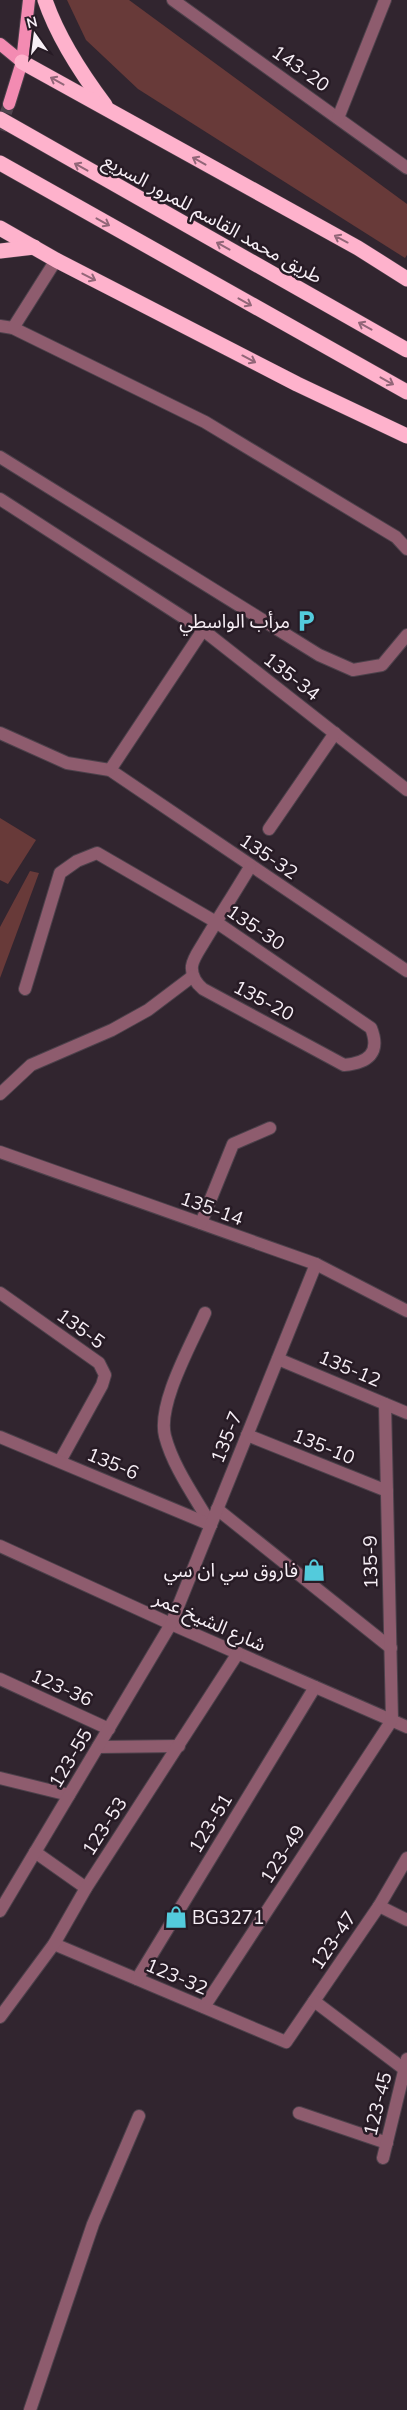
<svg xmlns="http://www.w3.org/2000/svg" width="407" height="2410" font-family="Mulish,'Noto Sans Arabic',sans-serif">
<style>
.green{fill:#683a39}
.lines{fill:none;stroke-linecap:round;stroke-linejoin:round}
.major-tunnel{stroke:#4f434d;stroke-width:12;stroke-dasharray:12 6;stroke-linecap:butt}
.minor-casing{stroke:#4d414b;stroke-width:14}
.major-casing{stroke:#4d414b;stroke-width:14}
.highway-casing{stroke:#4d414b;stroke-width:16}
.minor{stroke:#8e5c6e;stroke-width:12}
.major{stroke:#f38bb2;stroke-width:12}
.highway{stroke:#feb2cc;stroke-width:15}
.highway-bridge-casing{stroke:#4d414b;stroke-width:16;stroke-linecap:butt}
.highway-bridge{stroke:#feb2cc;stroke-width:15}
.oneway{stroke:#926678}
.labels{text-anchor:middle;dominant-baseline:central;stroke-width:5;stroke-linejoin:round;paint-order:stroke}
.street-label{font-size:19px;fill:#f7eff6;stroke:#271b25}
.poi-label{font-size:19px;fill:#f7eff6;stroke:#271b25;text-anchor:end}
</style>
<rect width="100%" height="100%" fill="#31252f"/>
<g class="green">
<polygon points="67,0 129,0 407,204 407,255 405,258 138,89 86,40"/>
<polygon points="0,818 36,840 8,884 0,880"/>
<polygon points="30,871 39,873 0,978 0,927"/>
</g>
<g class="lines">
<polyline class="major-tunnel" points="0,130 9,104"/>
<defs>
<g id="minor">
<polyline points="173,0 407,168"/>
<polyline points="338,118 385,0"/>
<polyline points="0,326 13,328 205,422 396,537 407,549"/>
<polyline points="13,328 56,260"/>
<polyline points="0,457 319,655 353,670 382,665 407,635"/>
<polyline points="0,499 203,630 407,790"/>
<polyline points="0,733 67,763 110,770 407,971"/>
<polyline points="110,770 203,630"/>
<polyline points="269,829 335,733"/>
<path d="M 25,989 L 60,873 L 77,861 L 97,853 L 216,922 L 371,1028 C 381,1053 368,1063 344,1065 L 203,989 C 196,983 191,976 192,966 C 193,958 200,949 204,942 C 219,917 235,892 250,867"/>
<polyline points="0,1094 31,1065 112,1030 148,1010 193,976"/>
<polyline points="0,1152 316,1264 407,1311"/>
<polyline points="201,1223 233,1144 270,1128"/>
<polyline points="0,1293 99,1363 105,1375 102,1385 60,1461"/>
<path d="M 205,1313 C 192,1343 157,1404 165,1436 C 173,1467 195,1497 211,1525"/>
<polyline points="278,1359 407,1413"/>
<polyline points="247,1435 387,1491"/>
<polyline points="0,1437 211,1525"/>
<polyline points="217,1509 391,1648"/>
<polyline points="0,1546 171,1624 407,1727"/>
<polyline points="0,1679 109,1729"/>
<polyline points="98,1747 179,1746"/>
<polyline points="0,1778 69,1795"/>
<polyline points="35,1852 86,1888"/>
<polyline points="379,1906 407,1920"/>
<polyline points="0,1911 171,1624 316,1264"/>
<polyline points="54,1944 286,2042 379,1906 407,1858"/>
<polyline points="137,1979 315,1687"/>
<polyline points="314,2001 404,2069"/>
<polyline points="204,2007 392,1720 385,1404"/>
<polyline points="0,2017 54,1944 86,1888 238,1653"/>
<polyline points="299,2113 387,2143"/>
<polyline points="383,2158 407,2059"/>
<polyline points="30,2410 93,2224 139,2116"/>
</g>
<g id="major">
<polyline points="0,44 22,62"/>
<polyline points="9,104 22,62 29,0"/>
</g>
<g id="highway">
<path d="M 45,0 C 58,38 81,73 105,105"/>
<polyline points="22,62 358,248 407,279"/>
<polyline points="0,163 407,392"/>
<polyline points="0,228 56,260 297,384 407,436"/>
<polyline points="0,251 34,247"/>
</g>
</defs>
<use href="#minor" class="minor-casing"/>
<use href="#major" class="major-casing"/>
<use href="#highway" class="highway-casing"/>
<use href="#minor" class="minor"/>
<use href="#major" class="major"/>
<use href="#highway" class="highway"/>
<defs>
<polyline id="highway-bridge" points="0,119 407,350"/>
</defs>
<use href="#highway-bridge" class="highway-bridge-casing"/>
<use href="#highway-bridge" class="highway-bridge"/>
</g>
<defs><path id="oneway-shaft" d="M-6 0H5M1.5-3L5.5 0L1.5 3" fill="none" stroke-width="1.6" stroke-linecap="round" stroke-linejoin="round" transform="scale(1.25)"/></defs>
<g class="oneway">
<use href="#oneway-shaft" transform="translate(57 81) rotate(-151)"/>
<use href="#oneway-shaft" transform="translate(199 161) rotate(-151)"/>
<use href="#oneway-shaft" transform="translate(81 167) rotate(-151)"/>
<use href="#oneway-shaft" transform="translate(103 222) rotate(29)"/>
<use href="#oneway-shaft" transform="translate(341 239) rotate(-152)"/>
<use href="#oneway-shaft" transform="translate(223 246) rotate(-151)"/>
<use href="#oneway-shaft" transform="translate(89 277) rotate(27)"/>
<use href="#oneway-shaft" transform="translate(245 302) rotate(29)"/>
<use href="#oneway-shaft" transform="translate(365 326) rotate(-151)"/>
<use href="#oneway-shaft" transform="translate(249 359) rotate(28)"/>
<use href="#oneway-shaft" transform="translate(387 381) rotate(29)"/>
</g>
<defs>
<symbol id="parking-bare" viewBox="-9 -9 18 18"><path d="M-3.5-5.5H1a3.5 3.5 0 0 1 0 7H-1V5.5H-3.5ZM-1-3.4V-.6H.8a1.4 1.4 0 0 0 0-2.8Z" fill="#53cbdc" stroke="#271b25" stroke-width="2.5" paint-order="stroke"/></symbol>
<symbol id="shop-bare" viewBox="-9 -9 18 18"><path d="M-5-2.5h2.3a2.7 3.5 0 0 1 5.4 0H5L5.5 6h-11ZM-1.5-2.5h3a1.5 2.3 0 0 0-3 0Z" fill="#53cbdc" stroke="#271b25" stroke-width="2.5" paint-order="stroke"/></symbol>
</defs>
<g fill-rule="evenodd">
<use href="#parking-bare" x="290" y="605" width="32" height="32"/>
<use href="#shop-bare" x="298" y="1554" width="32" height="32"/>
<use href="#shop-bare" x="160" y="1901" width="32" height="32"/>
</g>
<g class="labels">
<g class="street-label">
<text transform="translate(301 68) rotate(35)">143-20</text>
<text transform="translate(213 218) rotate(29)">طريق محمد القاسم للمرور السريع</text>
<text transform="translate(292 676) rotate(38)">135-34</text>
<text transform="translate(269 856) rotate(34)">135-32</text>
<text transform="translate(256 927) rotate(34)">135-30</text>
<text transform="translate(264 1000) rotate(28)">135-20</text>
<text transform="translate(212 1208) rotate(20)">135-14</text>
<text transform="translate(81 1328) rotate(36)">135-5</text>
<text transform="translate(350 1368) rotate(23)">135-12</text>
<text transform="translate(226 1437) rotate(-68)">135-7</text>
<text transform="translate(324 1446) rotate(22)">135-10</text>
<text transform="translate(113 1463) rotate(23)">135-6</text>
<text transform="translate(370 1562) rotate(-91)">135-9</text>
<text transform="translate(210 1621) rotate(24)">شارع الشيخ عمر</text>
<text transform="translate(62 1687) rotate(24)">123-36</text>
<text transform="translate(70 1758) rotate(-59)">123-55</text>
<text transform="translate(210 1823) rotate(-59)">123-51</text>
<text transform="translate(104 1826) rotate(-57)">123-53</text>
<text transform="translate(282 1854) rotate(-57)">123-49</text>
<text transform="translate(333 1940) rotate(-56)">123-47</text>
<text transform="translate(177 1976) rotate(23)">123-32</text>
<text transform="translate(377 2104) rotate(-76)">123-45</text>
</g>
<g class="poi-label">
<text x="290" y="621">مرأب الواسطي</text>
<text x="298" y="1570">فاروق سي ان سي</text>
<text x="192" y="1917" text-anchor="start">BG3271</text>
</g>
</g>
<g transform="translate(35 35) rotate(346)" stroke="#271b25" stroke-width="4" paint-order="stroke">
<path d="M0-4L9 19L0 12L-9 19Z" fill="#f7eff6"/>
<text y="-8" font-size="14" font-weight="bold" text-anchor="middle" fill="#f7eff6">N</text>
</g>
</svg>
